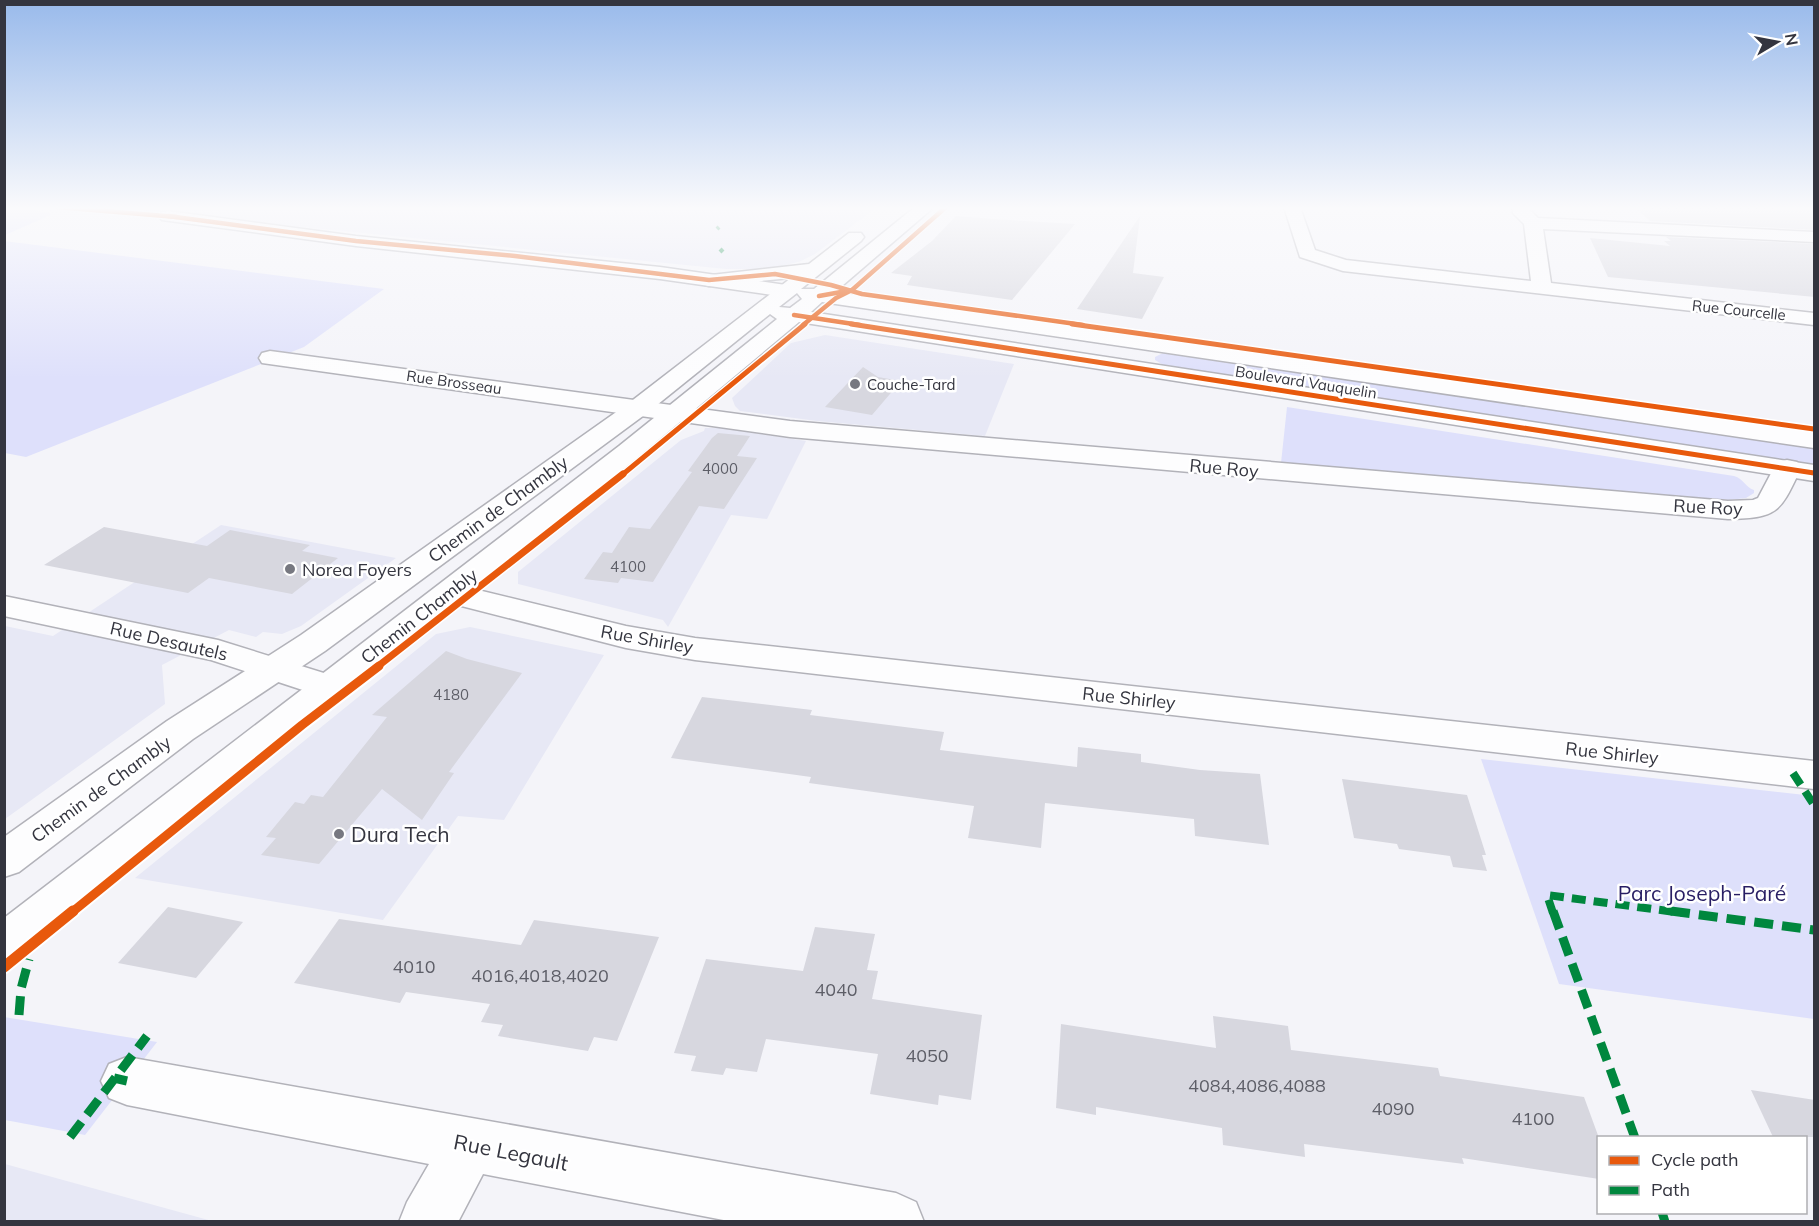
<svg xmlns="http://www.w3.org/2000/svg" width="1819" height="1226" font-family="Mulish,sans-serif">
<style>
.built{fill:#e7e8f5}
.green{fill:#dee0fb}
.building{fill:#d7d7df}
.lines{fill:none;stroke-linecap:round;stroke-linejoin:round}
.street-casing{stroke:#b2b2b9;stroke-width:3}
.secondary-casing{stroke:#b2b2b9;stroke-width:3}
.street{fill:#fdfdfe;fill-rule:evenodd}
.secondary{fill:#fdfdfe;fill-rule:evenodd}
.quiet-far2{stroke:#00873e;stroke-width:4;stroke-dasharray:7 4;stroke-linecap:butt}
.quiet-far1{stroke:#00873e;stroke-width:8;stroke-dasharray:14 8;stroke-linecap:butt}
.quiet{stroke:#00873e;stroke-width:9;stroke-dasharray:19 9;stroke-linecap:butt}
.cycleway-far4-casing{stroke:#fff;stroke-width:7}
.cycleway-far3-casing{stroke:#fff;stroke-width:8}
.cycleway-far2-casing{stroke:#fff;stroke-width:10}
.cycleway-far1-casing{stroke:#fff;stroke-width:13}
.cycleway-casing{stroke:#fff;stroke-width:15}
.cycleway-far4{stroke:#e8590c;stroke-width:4.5}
.cycleway-far3{stroke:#e8590c;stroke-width:5}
.cycleway-far2{stroke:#e8590c;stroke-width:7}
.cycleway-far1{stroke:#e8590c;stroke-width:9}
.cycleway{stroke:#e8590c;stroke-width:11}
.poi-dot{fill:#777880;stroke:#fff;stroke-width:2}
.labels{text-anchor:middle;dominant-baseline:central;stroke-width:5;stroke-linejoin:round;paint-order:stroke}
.far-street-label{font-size:15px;fill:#34353f;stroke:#fff}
.far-poi-label{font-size:15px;fill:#34353f;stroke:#fff;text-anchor:start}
.number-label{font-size:15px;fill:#5d5e67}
.street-label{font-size:18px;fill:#34353f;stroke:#fff}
.poi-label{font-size:18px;fill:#34353f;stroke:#fff;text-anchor:start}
.near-number-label{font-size:18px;fill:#5d5e67}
.near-poi-label{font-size:21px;fill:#34353f;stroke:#fff;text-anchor:start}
.near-park-label{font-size:21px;fill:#281e64;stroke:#fff}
.near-street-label{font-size:21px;fill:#34353f;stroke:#fff}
</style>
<rect width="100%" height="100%" fill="#f4f4f9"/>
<g class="built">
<polygon points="150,207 877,207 815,254 801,261 771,269 726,269 140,211"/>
<polygon points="825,335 1014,364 985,436 817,421 740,411 735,406 732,398 791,343"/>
<polygon points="705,428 721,428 806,441 767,519 731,515 668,627 663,620 518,584 518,572 681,440 704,431"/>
<polygon points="221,525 396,558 301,626 282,634 263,632 256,637 229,630 162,665 165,704 5,819 5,626 53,636"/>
<polygon points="470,627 604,655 504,820 458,816 383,920 135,878 436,634"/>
<polygon points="4,1164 5,1164 212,1221 5,1221"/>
</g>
<g class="green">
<polygon points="5,207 19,207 53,214 5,235"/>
<polygon points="4,241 384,289 304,347 26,457 5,453"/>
<polygon points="1163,353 1814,447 1814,465 1165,366 1155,360 1155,357"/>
<path d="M 1287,407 L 1734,476 C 1744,479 1745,487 1754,490 L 1754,493 L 1746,498 L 1729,500 L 1281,463 Z"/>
<polygon points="1481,759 1814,796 1814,1019 1559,984"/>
<polygon points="4,1017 157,1042 85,1135 5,1120"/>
</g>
<g class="building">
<polygon points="1635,207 1759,207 1815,211 1815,230 1650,221"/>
<polygon points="956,216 993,219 1075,224 1012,300 907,285 912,276 891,273 932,241"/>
<polygon points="1140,216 1133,273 1164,277 1142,319 1077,309"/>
<polygon points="1666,237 1815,244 1815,297 1608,277 1590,238 1670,246 1664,241 1671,241"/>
<polygon points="863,367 878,377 901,381 872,415 825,407"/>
<polygon points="718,433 750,436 737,456 757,458 724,509 699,506 653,582 621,578 618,583 584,579 603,552 612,553 629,527 650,529 692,472 688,471 712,438"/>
<polygon points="104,527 207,546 230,530 310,545 302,551 338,558 292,594 209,578 188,593 44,565"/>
<polygon points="446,651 467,659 522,673 449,772 454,773 422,820 382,789 319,864 261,855 276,838 266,837 295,802 304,804 311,795 323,797 387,717 372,715"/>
<polygon points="702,697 812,710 810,715 944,732 940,750 1077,767 1078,747 1141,754 1141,762 1200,770 1260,774 1269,845 1195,836 1194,819 1045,803 1041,848 968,838 974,806 809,783 811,777 671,758"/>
<polygon points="1342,779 1467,795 1486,855 1482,855 1487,871 1453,867 1450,856 1399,849 1397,844 1354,838"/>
<polygon points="168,907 243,922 196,978 118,963"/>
<polygon points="339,919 521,945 534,920 659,937 617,1041 594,1037 588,1051 498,1036 503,1025 481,1022 490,1004 406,992 400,1003 294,983"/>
<polygon points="815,927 875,934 867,970 878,971 872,999 982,1015 971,1100 939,1095 938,1105 870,1094 878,1054 766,1039 757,1072 726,1068 723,1075 691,1071 696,1056 674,1053 706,959 803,971"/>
<polygon points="1213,1016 1288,1026 1291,1050 1438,1068 1440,1076 1584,1097 1599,1138 1599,1179 1462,1158 1464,1164 1304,1144 1305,1157 1223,1145 1222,1128 1096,1107 1096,1115 1056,1108 1061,1024 1216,1048"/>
<polygon points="1751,1090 1815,1100 1815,1137 1773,1137"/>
</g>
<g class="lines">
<defs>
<g id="street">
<polygon points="1284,207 1300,207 1315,250 1346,260 1531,281 1524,224 1513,213 1512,207 1527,207 1538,218 1814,232 1814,242 1543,229 1551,283 1814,313 1814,325 1343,271 1300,257"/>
<polygon points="168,211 356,236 660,267 786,285 793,287 796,291 793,295 786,297 660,279 356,246 162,220 159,216 162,212"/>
<path d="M 270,351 L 790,421 L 1728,501 L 1753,500 L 1758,498 L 1777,462 L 1787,460 L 1797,462 L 1801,468 C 1780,512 1779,518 1728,519 L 790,437 L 262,363 L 259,358 L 262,353 Z"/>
<polygon points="449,583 626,626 695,638 1814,761 1814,789 695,660 626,648 438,600 433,593 438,586"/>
<polygon points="4,596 218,640 343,679 348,687 343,695 330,699 211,660 4,616"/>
<polygon points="127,1057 896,1193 916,1202 924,1222 734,1222 483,1174 458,1222 399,1222 407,1202 429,1164 127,1105 109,1098 101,1081 109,1064"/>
</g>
<path id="secondary" d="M 915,207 L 934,207 L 835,292 L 1814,432 L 1814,448 L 822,302 L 811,312 L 1814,465 L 1814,481 L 799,322 L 637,458 L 20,959 L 4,964 L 4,918 L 619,446 L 777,319 L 770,314 L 647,413 L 325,651 L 193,739 L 19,872 L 4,877 L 4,837 L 167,721 L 301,635 L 629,403 L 791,278 L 709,286 L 702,284 L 699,280 L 702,276 L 809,264 L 849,233 L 861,233 L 864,237 L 861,241 L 801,289 L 814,289 ZM 797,293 L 802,299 L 790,308 L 779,307 Z"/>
</defs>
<use href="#street" class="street-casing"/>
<use href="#secondary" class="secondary-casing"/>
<use href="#street" class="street"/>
<use href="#secondary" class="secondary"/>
<g class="quiet-far2">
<polyline points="717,229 719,227"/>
<polyline points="720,252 723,249"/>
</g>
<g class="quiet-far1">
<polyline points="1793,773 1814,805"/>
<polyline points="1553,913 1547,895 1683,913"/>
</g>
<g class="quiet">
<polyline points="1553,911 1635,1138"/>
<polyline points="1671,911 1814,930"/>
<polyline points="19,1015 21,989 29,959"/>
<polyline points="114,1078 127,1081"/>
<polyline points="70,1137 147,1036"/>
<polyline points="1662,1212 1665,1222"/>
</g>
<defs>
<g id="cycleway-far4">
<polyline points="57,207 177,217"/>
<polyline points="168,216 356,241 515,256 709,280 775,274 831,285 862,294 1083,325"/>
<polyline points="819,296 852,290 946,207"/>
<polyline points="794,315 860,325"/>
<polyline points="803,325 836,298 852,290"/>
</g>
<g id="cycleway-far3">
<polyline points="851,324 1814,473"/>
<polyline points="1072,324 1814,429"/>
<polyline points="622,475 805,324"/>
</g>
<polyline id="cycleway-far2" points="377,667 623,474"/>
<polyline id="cycleway-far1" points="71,913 302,725 379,666"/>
<polyline id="cycleway" points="4,967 73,911"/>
</defs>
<use href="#cycleway-far4" class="cycleway-far4-casing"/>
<use href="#cycleway-far3" class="cycleway-far3-casing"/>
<use href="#cycleway-far2" class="cycleway-far2-casing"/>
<use href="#cycleway-far1" class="cycleway-far1-casing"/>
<use href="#cycleway" class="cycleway-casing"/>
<use href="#cycleway-far4" class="cycleway-far4"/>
<use href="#cycleway-far3" class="cycleway-far3"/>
<use href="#cycleway-far2" class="cycleway-far2"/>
<use href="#cycleway-far1" class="cycleway-far1"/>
<use href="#cycleway" class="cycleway"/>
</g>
<linearGradient id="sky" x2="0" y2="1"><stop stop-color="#99baeb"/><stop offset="0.55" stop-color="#fafafc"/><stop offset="1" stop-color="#fafafc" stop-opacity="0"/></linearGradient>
<rect width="1819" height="379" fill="url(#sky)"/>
<g class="poi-dot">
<circle cx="855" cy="384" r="6"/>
<circle cx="290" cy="569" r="6"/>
<circle cx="339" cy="834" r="6"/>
</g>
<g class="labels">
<g class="far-street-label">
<text transform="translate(1739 310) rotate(6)">Rue Courcelle</text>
<text transform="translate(454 382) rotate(8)">Rue Brosseau</text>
<text transform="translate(1306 382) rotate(9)">Boulevard Vauquelin</text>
</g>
<g class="far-poi-label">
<text x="867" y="384">Couche-Tard</text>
</g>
<g class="number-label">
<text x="720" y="468">4000</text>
<text x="628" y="566">4100</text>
<text x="451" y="694">4180</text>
</g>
<g class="street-label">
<text transform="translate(1224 468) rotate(5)">Rue Roy</text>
<text transform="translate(1708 507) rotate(3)">Rue Roy</text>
<text transform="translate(498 509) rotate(-36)">Chemin de Chambly</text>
<text transform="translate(419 616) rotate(-38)">Chemin Chambly</text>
<text transform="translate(647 639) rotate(10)">Rue Shirley</text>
<text transform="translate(169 641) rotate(13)">Rue Desautels</text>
<text transform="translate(1129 698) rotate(6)">Rue Shirley</text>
<text transform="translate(1612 753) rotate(6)">Rue Shirley</text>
<text transform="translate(101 789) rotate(-36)">Chemin de Chambly</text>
</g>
<g class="poi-label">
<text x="302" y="569">Norea Foyers</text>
</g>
<g class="near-number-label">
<text x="414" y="966">4010</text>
<text x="540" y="975">4016,4018,4020</text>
<text x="836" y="989">4040</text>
<text x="927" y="1055">4050</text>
<text x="1257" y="1085">4084,4086,4088</text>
<text x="1393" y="1108">4090</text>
<text x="1533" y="1118">4100</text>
</g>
<g class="near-poi-label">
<text x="351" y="834">Dura Tech</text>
</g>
<g class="near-park-label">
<text x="1702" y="893">Parc Joseph-Paré</text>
</g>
<g class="near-street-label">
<text transform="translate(511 1152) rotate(11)">Rue Legault</text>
</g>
</g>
<rect width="1819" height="1226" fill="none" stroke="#34353f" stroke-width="12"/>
<rect x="1597" y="1136" width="210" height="78" fill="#ffffff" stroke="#aeaeb2" stroke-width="1.5"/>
<rect x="1609" y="1156" width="30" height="9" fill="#e8590c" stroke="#aeaeb2" stroke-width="1.5"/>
<text x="1651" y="1166" font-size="18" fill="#34353f">Cycle path</text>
<rect x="1609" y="1186" width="30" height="9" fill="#00873e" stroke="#aeaeb2" stroke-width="1.5"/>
<text x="1651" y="1196" font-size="18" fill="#34353f">Path</text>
<g transform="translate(1777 42) rotate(80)" stroke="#ffffff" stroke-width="4.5" paint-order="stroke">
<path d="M0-4.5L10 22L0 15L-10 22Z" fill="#34353f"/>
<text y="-9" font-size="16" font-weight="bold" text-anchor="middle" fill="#34353f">N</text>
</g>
</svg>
